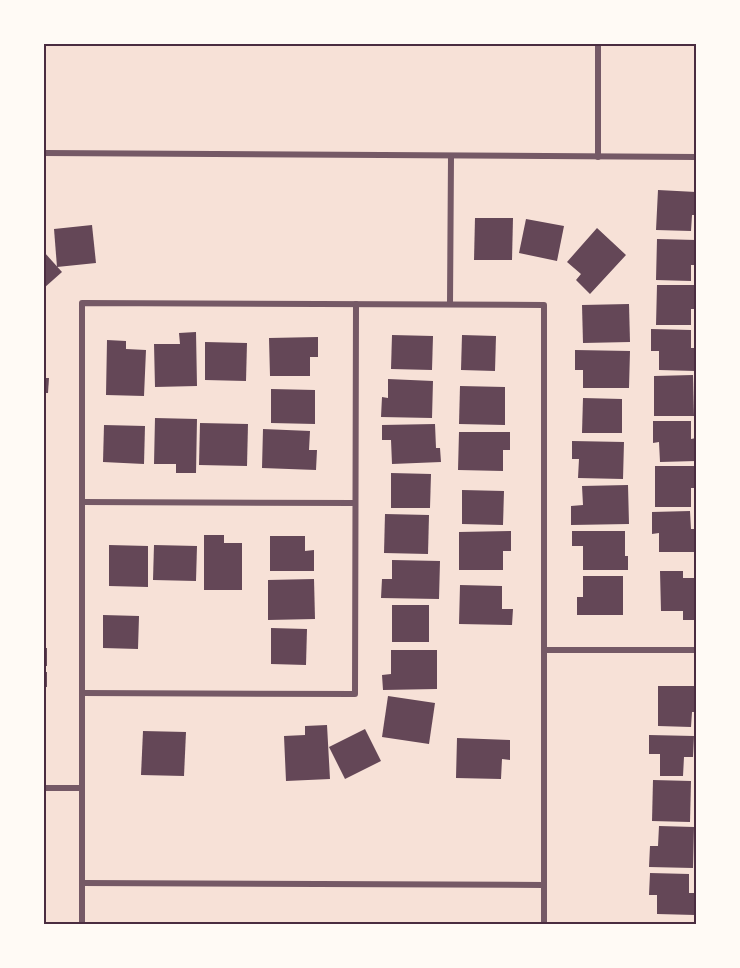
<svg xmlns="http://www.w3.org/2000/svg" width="740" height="968" font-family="Barlow,sans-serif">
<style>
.building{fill:#644757}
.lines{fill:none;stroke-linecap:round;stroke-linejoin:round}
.minor{stroke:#755966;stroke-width:6}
.neatline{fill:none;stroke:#4a2c40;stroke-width:2}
</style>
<rect width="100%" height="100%" fill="#f7e1d7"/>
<g class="building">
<polygon points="658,190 696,192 696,215 692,215 691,231 656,230"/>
<polygon points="475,218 513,218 512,260 474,260"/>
<polygon points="526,219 564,226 557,261 519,253"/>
<polygon points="92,225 96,263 57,267 54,229"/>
<polygon points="597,228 626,255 590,294 576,280 581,274 567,262"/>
<polygon points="657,239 696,240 696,265 691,265 691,281 656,280"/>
<polygon points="44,252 62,272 44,288"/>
<polygon points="657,285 696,285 696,309 691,309 691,325 656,325"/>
<polygon points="629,304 630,342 583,343 582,305"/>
<polygon points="651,329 691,330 691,348 696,348 696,371 659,370 659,351 651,351"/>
<polygon points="196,332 197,386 155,387 154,344 180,344 179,333"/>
<polygon points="392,335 433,336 432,370 391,369"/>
<polygon points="462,335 496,336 495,371 461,370"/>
<polygon points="318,337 318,357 310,357 310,376 270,376 269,338"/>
<polygon points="107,340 126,341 126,349 146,350 144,396 106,395"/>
<polygon points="205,342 247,343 246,381 205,380"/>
<polygon points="575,350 630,351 629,388 583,388 583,370 575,370"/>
<polygon points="693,375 694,416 654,416 654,376"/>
<polygon points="44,378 49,378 48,393 44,393"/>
<polygon points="388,379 433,381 432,418 381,417 382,397 388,398"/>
<polygon points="460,386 505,387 505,425 459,424"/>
<polygon points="271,389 315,390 315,424 271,423"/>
<polygon points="583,398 622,399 622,433 582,433"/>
<polygon points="155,418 197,419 196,473 176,473 176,464 154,464"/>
<polygon points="653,421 691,421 691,439 696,438 696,461 660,462 659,442 653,443"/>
<polygon points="200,423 248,424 247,466 199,465"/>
<polygon points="435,424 436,448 440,448 441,462 392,464 391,440 382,440 382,425"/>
<polygon points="104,425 145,426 144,464 103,462"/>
<polygon points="263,429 310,431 309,450 317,450 316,470 262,468"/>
<polygon points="459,432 510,432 510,450 503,450 503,471 458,470"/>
<polygon points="572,441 624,442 623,479 578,478 579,459 572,459"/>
<polygon points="655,466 696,466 696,488 691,488 691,507 655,507"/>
<polygon points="391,473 431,474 430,508 391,508"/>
<polygon points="628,485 629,524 571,525 571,506 583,505 582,486"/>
<polygon points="462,490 504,491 503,525 462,524"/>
<polygon points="690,511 691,529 696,529 696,552 659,552 659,533 652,534 652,512"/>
<polygon points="385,514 429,515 428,554 384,553"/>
<polygon points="511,531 511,551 503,551 503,570 459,570 459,532"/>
<polygon points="572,531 625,531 625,556 628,556 628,570 583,570 583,546 572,546"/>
<polygon points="204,535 224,535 224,543 242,543 242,590 204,590"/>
<polygon points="270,536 305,536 305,551 314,550 314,571 270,571"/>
<polygon points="109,545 148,546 148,587 109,586"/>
<polygon points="154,545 197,546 196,581 153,580"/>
<polygon points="392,560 440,561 439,599 381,598 382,579 392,579"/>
<polygon points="660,571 683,571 683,578 696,578 696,620 683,620 683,611 661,611"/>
<polygon points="583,576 623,576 623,615 577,615 577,597 583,597"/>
<polygon points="314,579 315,619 268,620 268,580"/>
<polygon points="460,585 502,586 502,609 513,609 512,625 459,624"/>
<rect x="392" y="605" width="37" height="37"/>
<polygon points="103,615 139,616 138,649 103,648"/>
<polygon points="271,628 307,629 306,665 271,664"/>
<rect x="44" y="648" width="3" height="18"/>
<polygon points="391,650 437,650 437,689 383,690 382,675 391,674"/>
<rect x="44" y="672" width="3" height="15"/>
<polygon points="658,686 696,686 696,712 692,712 691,727 658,726"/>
<polygon points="388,696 435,703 429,744 382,737"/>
<polygon points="327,725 330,779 286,781 284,736 305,735 305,726"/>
<polygon points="365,729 381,761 345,779 329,747"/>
<polygon points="143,731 186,732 184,776 141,775"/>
<polygon points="649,735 694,736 693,757 684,757 683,776 660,776 660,754 649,754"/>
<polygon points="457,738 510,740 510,760 502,759 501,779 456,778"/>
<polygon points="653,780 691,781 690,822 652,821"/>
<polygon points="659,826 694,827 693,868 649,867 650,846 658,846"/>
<polygon points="650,873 689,874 689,893 695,893 695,915 657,914 657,895 649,895"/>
</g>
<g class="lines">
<g class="minor">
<polyline points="44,153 696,157"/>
<polyline points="598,157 598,44"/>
<polyline points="450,304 451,157"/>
<polyline points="82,502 355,503"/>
<polyline points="544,650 696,650"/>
<polyline points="82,693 355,694 356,304"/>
<polyline points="44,788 82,788"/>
<polyline points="82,883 544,885"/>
<polyline points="82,924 82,303 544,305 544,924"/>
</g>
</g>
<rect width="740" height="968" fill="none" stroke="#fffaf5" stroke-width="90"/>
<rect x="45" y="45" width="650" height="878" class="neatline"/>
</svg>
